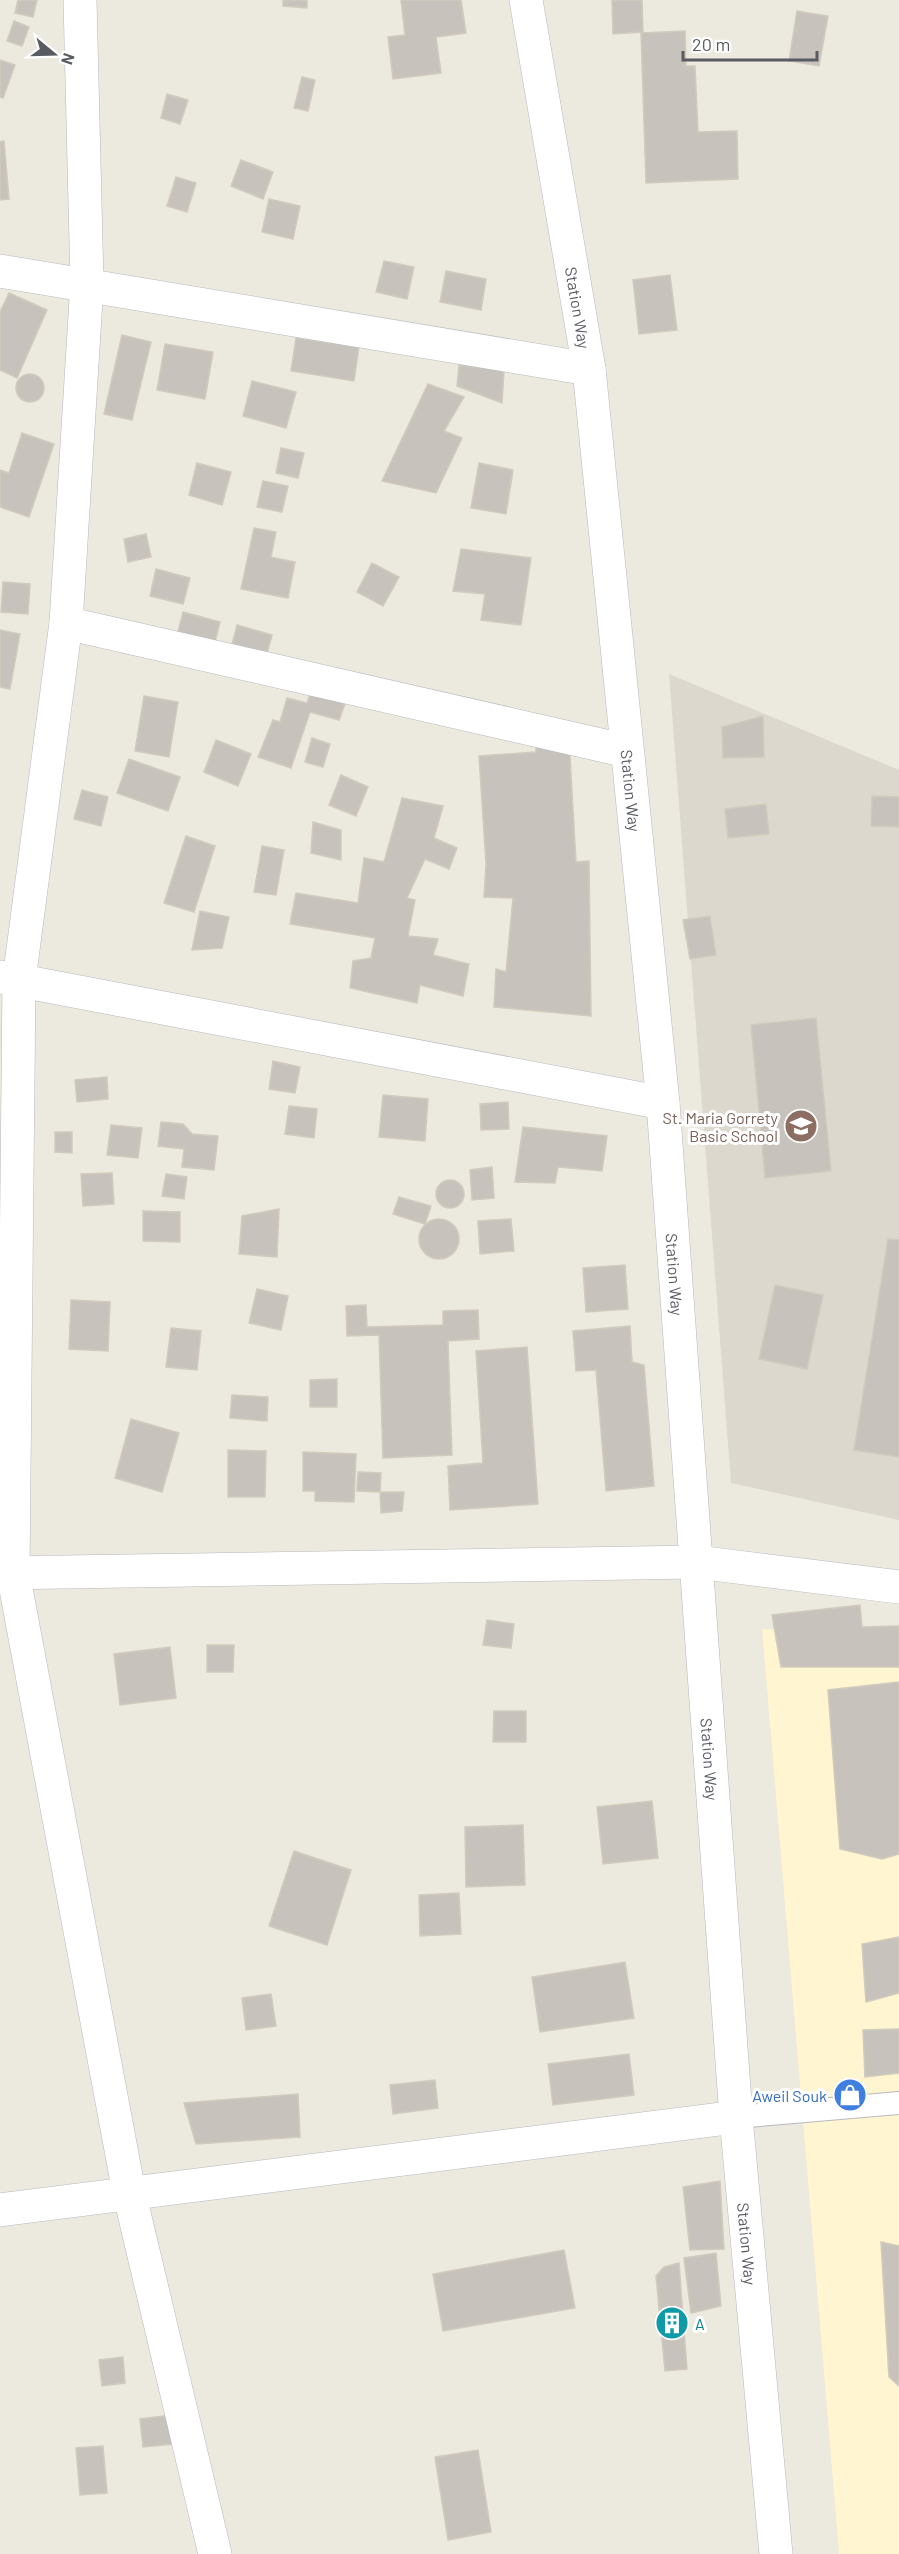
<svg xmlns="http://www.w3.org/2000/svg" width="899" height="2554" font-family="Barlow,sans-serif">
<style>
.commercial{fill:#fff5d0}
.education{fill:#dcd8cd}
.building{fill:#c7c3bc;stroke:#d1cbbd;stroke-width:1.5}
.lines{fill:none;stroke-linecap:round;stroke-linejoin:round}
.lane-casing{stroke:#b7b9bf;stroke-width:24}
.street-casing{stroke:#b7b9bf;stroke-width:34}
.secondary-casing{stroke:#b5b8bf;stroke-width:34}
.lane{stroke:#fff;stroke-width:22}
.street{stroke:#fff;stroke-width:33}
.secondary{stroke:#fff;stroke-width:33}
.labels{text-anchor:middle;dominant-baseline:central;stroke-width:6;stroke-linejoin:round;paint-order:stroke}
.street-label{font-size:16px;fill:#585b61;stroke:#fff}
.education-label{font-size:16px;fill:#785e54;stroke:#fff;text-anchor:end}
.shop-label{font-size:16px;fill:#366cbe;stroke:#fff;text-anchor:end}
.culture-label{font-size:16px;fill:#0d838f;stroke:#fff;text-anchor:start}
</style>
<rect width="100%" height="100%" fill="#ece9de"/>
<polygon class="commercial" points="762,1629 899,1635 899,2554 839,2554"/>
<polygon class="education" points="669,674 899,770 899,1520 731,1483"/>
<g class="building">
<polygon points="18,0 37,0 33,17 15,13"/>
<polygon points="283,0 307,0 307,8 283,6"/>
<polygon points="401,0 461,0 466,33 436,37 441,73 393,79 388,37 405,35"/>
<polygon points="612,0 642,0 643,32 613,34"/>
<polygon points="797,11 828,16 819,66 789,61"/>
<polygon points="14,21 29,27 22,46 7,41"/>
<polygon points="685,31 686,66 695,66 698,132 737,131 738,179 646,183 641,33"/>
<polygon points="0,60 15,65 3,98 0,97"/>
<polygon points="302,77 315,80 308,111 294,108"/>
<polygon points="167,94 188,100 180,124 161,118"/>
<polygon points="4,141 9,199 0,200 0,142"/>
<polygon points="241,160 273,172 263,199 231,186"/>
<polygon points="176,177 196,183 187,212 167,206"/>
<polygon points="269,199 300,206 293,239 262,232"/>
<polygon points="384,261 414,267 407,299 376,292"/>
<polygon points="446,271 486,279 481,310 440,302"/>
<polygon points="670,275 677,330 639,334 633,280"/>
<polygon points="9,293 47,310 17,378 0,370 0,312"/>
<polygon points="122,335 151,342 132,420 104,414"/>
<polygon points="296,338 359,347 354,381 291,371"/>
<polygon points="165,344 213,352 205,399 157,390"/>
<polygon points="459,365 504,370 502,403 457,386"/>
<circle cx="30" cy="388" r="14"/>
<polygon points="252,381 296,392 286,428 243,416"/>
<polygon points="428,384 464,397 444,431 462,438 436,493 382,481"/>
<polygon points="22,433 54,444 29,517 0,507 0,470 9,473"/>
<polygon points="281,448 304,453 298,478 276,473"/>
<polygon points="197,463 231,472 222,505 189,495"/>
<polygon points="479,463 513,470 506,514 471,508"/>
<polygon points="263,481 288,486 282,512 257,507"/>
<polygon points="254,528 276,532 271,557 295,562 288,598 241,589"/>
<polygon points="146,534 151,557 128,562 124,539"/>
<polygon points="461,549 531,558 521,625 481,620 485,594 453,591"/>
<polygon points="372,563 399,577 383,606 357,592"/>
<polygon points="156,569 190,578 183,604 150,596"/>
<polygon points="3,582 30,584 28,614 1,612"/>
<polygon points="183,612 220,622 213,650 176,640"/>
<polygon points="237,625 272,635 264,665 229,656"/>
<polygon points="0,630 20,634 10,689 0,687"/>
<polygon points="314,683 348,696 339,720 310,712 291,768 258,757 273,720 280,722 287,698 307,703"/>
<polygon points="144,696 178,702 169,757 135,751"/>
<polygon points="763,716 764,757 723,758 722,727"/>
<polygon points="312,738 330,744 323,767 305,762"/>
<polygon points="569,739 576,862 589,861 591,1016 494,1007 496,969 506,972 513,898 484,897 486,864 479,756 536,752 536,740"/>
<polygon points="216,740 251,754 238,786 204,772"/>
<polygon points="129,759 180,777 168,811 117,793"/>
<polygon points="341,775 368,787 356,816 329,805"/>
<polygon points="82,790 108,797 101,826 74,819"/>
<polygon points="872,796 899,797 899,827 871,826"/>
<polygon points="402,798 443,806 434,838 457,848 449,869 425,859 407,898 415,900 408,936 438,939 433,955 469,964 463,996 420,985 417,1003 350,988 353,961 371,958 375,938 290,924 296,893 358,903 364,858 384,862"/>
<polygon points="766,804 769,834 728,838 725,809"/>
<polygon points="313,822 341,830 341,860 311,853"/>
<polygon points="186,836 215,846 194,912 164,903"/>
<polygon points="262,846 284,850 276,895 254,892"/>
<polygon points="200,911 229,917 222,948 192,950"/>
<polygon points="710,916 716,955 690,959 683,920"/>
<polygon points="816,1018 831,1171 765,1178 751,1025"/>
<polygon points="273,1061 300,1067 295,1093 269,1089"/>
<polygon points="107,1077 108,1099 77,1102 75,1080"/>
<polygon points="383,1095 428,1099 425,1141 379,1137"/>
<polygon points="508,1102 509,1129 481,1130 480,1104"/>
<polygon points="289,1106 317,1109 314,1138 285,1134"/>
<polygon points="161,1122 183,1124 192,1134 218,1136 214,1170 182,1167 184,1149 158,1146"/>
<polygon points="111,1125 142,1128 138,1158 107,1155"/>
<polygon points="523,1127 607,1136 602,1171 558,1167 555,1183 515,1182"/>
<polygon points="55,1132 72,1132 72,1153 55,1152"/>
<polygon points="492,1167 494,1198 472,1200 470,1170"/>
<polygon points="112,1173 114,1204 83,1206 81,1174"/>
<polygon points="166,1174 187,1177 184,1199 162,1196"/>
<circle cx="450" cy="1194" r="14"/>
<polygon points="399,1197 431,1206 425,1224 393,1214"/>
<polygon points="279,1209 277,1257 239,1254 242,1216"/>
<polygon points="143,1211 180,1212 180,1242 143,1241"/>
<circle cx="439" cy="1239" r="20"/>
<polygon points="511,1219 514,1251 480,1254 478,1221"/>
<polygon points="888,1239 899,1240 899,1457 854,1450"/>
<polygon points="625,1265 628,1309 586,1312 583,1268"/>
<polygon points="775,1285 823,1295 807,1369 759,1359"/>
<polygon points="257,1289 288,1296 281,1330 249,1323"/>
<polygon points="71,1300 110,1302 108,1351 69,1349"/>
<polygon points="366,1305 367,1327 443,1325 443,1311 478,1310 479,1339 448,1341 452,1455 383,1458 379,1335 347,1336 346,1306"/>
<polygon points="630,1326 632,1362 644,1365 654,1486 606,1491 596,1370 576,1371 573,1331"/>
<polygon points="171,1328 201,1331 197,1370 166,1367"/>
<polygon points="527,1347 538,1504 450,1510 448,1466 483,1463 476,1351"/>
<polygon points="337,1379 337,1407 310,1407 310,1380"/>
<polygon points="232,1395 268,1397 267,1421 230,1418"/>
<polygon points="131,1419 179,1433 162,1492 115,1478"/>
<polygon points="228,1450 266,1451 265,1497 228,1497"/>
<polygon points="303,1452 356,1454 354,1502 315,1501 315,1491 303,1491"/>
<polygon points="358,1472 381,1473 380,1492 357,1491"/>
<polygon points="380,1492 404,1492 402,1511 381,1513"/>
<polygon points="860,1605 862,1627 899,1626 899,1667 781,1667 772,1615"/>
<polygon points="487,1620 514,1624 511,1648 483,1645"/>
<polygon points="207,1645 234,1645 233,1672 207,1672"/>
<polygon points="170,1647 176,1698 120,1705 114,1654"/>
<polygon points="899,1682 899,1854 882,1859 840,1849 828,1690"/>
<polygon points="494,1711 526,1711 526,1742 493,1742"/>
<polygon points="652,1801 658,1858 603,1864 597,1807"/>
<polygon points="523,1825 525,1885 466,1887 465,1827"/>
<polygon points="294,1851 351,1870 327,1945 269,1926"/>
<polygon points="459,1893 461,1934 420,1936 419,1895"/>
<polygon points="899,1937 899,1993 866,2002 862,1944"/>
<polygon points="625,1962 634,2018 540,2032 532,1977"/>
<polygon points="271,1994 276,2026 246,2030 242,1998"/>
<polygon points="899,2029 899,2073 865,2077 863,2030"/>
<polygon points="629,2054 634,2095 553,2105 548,2064"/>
<polygon points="435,2080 438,2108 393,2114 390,2085"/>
<polygon points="298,2094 300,2137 196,2144 184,2103"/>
<polygon points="720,2181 724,2249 690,2250 683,2187"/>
<polygon points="881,2242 899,2246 899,2386 889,2377"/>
<polygon points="564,2250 575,2308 443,2331 433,2274"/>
<polygon points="716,2253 721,2306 691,2313 684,2258"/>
<polygon points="679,2263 687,2369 665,2371 656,2276 664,2267"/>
<polygon points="123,2357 125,2383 102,2386 99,2360"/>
<polygon points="171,2415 174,2444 143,2447 140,2419"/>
<polygon points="103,2446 107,2493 80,2495 76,2448"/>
<polygon points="478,2450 491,2532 448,2540 435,2457"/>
</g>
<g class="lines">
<defs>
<polyline id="lane" points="736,2117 899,2103"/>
<g id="street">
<polyline points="80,0 87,283 66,623 19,980 13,1573 129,2192 215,2554"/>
<polyline points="0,271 589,369"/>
<polyline points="66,623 627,751"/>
<polyline points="0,977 663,1103"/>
<polyline points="0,1573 697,1562 899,1587"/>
<polyline points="0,2210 736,2117"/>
</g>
<g id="secondary">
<path id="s1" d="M 526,0 L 589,369 L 663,1103 L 736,2117 L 776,2554"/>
</g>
</defs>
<use href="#lane" class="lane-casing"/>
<use href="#street" class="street-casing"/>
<use href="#secondary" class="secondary-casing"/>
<use href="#lane" class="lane"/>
<use href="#street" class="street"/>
<use href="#secondary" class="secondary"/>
</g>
<defs>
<symbol id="school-disc" viewBox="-11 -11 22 22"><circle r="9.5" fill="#8d6e63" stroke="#fff"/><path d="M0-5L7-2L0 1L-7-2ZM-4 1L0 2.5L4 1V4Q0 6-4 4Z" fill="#fff"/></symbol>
<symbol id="shop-disc" viewBox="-11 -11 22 22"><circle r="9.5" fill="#3f7fe0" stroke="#fff"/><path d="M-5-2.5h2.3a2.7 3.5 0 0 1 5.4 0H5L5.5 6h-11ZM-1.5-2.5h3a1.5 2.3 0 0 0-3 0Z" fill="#fff"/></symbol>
<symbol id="building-disc" viewBox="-11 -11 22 22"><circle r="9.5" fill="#0f9aa8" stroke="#fff"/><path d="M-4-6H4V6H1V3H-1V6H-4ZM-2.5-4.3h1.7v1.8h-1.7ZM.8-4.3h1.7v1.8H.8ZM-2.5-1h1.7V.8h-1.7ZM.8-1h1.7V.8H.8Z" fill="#fff"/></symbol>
</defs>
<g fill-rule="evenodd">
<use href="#school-disc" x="782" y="1107" width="38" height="38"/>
<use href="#shop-disc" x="831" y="2076" width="38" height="38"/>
<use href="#building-disc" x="653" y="2304" width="38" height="38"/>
</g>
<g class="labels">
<g class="street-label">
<text stroke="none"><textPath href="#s1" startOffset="312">Station Way</textPath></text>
<text stroke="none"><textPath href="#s1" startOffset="798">Station Way</textPath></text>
<text stroke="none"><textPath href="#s1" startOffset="1284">Station Way</textPath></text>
<text stroke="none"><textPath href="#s1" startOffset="1770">Station Way</textPath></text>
<text stroke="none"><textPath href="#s1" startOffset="2256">Station Way</textPath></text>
</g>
<g class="education-label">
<text x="778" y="1117">St. Maria Gorrety<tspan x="778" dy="18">Basic School</tspan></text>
</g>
<g class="shop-label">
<text x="827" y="2095">Aweil Souk</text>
</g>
<g class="culture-label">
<text x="695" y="2323">A</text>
</g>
</g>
<g transform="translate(54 54) rotate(109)" stroke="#ffffff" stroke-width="4.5" paint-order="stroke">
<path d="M0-4.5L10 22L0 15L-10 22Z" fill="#585b61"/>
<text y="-9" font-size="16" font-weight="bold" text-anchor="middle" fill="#585b61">N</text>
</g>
<path d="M683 51v9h134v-9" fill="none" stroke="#585b61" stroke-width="3"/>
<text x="692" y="51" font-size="18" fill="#585b61" stroke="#ffffff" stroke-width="4.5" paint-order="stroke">20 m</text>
</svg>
